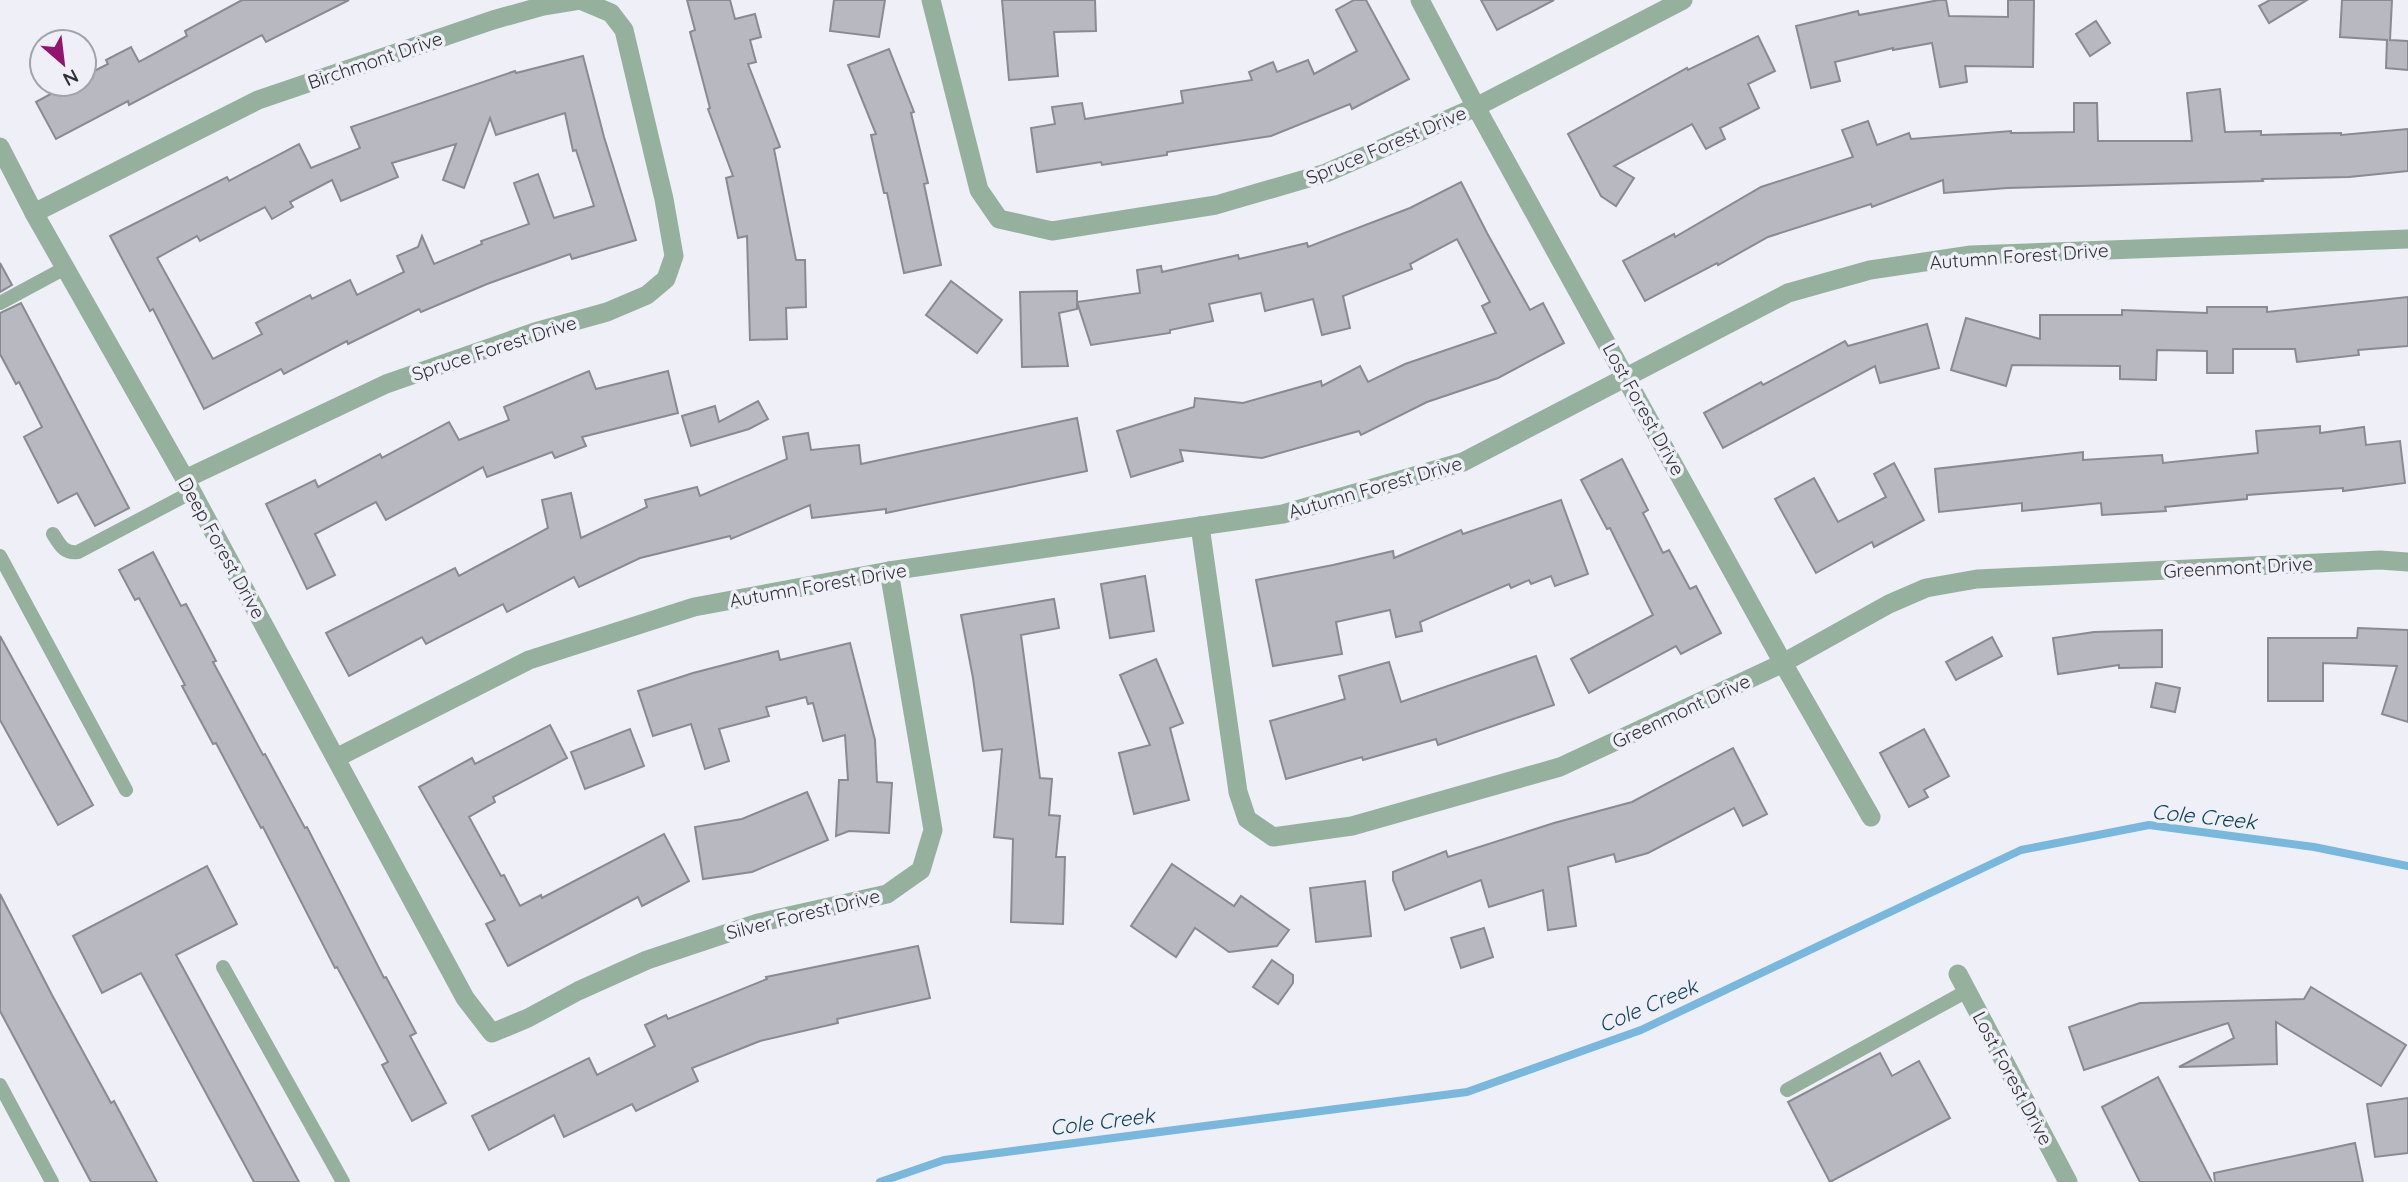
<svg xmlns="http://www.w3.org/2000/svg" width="2408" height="1182" font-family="Quicksand,sans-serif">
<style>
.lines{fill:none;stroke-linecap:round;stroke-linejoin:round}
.stream{stroke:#78b8dd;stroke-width:8}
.building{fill:#b8b8c0;stroke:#8b8a92;stroke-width:2;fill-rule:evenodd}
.service{stroke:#96b09e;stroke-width:14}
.minor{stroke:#96b09e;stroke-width:19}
.labels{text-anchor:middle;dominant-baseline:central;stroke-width:7;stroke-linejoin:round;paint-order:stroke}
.street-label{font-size:19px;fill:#313034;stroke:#efeff8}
.water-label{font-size:21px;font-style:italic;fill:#0d425b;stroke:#efeff8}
</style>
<rect width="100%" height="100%" fill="#efeff8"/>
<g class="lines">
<polyline class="stream" points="880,1182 944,1160 1467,1092 1641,1030 2021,850 2149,825 2314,847 2408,866"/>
</g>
<g class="building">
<polygon points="242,0 349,0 266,42 262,35 129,105 128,101 56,139 36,102 69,84 84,84 84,76 108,64 106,60 131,47 139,62 187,36 185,31"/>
<polygon points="687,0 730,0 735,19 755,14 761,37 750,40 756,62 748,64 780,147 774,149 796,260 805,260 806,307 786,308 787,339 750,340 747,236 738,238 726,178 733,176 708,109 710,108 690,32 695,30"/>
<polygon points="834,0 885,0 879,37 830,31"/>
<polygon points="1002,0 1095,0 1096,31 1054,32 1058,76 1009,80"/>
<polygon points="1354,0 1366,0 1409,79 1352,109 1350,104 1271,136 1167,152 1167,155 1102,165 1101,162 1037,172 1031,128 1055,124 1052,107 1082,103 1085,119 1183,103 1181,91 1252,80 1249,72 1273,62 1277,72 1308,60 1314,74 1357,51 1336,10"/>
<polygon points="1481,0 1554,0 1497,30"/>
<polygon points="1939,0 1946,0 1949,16 2008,17 2008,0 2034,0 2033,67 1965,66 1967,82 1940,87 1932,43 1893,50 1893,48 1835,62 1840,81 1811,88 1796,26 1858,11 1859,15"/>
<polygon points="2270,0 2307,0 2269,23 2259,6"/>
<polygon points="2342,0 2392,0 2390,40 2408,41 2408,70 2386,68 2387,40 2340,37"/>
<polygon points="2096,21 2110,43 2090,56 2076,34"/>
<polygon points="1758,36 1775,71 1748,84 1759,108 1720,128 1725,139 1706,149 1692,124 1614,166 1634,178 1616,206 1601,196 1568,134 1687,68 1688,70"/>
<polygon points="889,49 914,112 911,113 928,183 924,184 941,265 904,273 887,193 884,193 871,135 876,134 848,65"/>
<path d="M 583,56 L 604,137 L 636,240 L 572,259 L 570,254 L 487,284 L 421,312 L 419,309 L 348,344 L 347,341 L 284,374 L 281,369 L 204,409 L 153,309 L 150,311 L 110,236 L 227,177 L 229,181 L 299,144 L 311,168 L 360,148 L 351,127 L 515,71 L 516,73 ZM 565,113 L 573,151 L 576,150 L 594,206 L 554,218 L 538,174 L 514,183 L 529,224 L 481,241 L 482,244 L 434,264 L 422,236 L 418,247 L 397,256 L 404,272 L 357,295 L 350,280 L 312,299 L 310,295 L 256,323 L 262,334 L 213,359 L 157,258 L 197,236 L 200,241 L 265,207 L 272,219 L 293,207 L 290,202 L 332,180 L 341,201 L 398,177 L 392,163 L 456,144 L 443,180 L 464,188 L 490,118 L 496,135 Z"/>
<polygon points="2220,89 2225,132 2261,131 2261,135 2341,133 2341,135 2408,129 2408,171 2349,177 2262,179 2263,181 2007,188 1944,193 1943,180 1872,207 1871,204 1768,237 1718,265 1717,263 1645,301 1623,261 1674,234 1675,237 1761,187 1853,157 1842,130 1868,121 1877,145 1909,133 1911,139 2011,131 2011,133 2074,132 2074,103 2097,103 2098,141 2192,141 2187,93"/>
<polygon points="1461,182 1487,233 1530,310 1543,303 1564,343 1498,378 1427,402 1361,435 1359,431 1262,458 1180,450 1183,461 1131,477 1117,431 1194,407 1195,398 1243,403 1321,381 1322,386 1360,366 1368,382 1405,364 1496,333 1482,306 1490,302 1457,239 1410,264 1412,269 1343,296 1350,328 1322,335 1313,299 1265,311 1261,293 1209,304 1213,321 1170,330 1170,333 1091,345 1077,302 1140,293 1137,270 1161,266 1162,272 1238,255 1239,259 1307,243 1308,247 1410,208"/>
<polygon points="0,263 12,285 0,292"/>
<polygon points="951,281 1002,320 977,353 926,315"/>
<polygon points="1077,291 1077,309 1059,313 1068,366 1022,367 1020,292"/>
<polygon points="2408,297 2408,346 2358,350 2359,355 2297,362 2295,349 2233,349 2233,373 2207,373 2207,351 2157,350 2156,380 2120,379 2120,366 2012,365 2006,386 1951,370 1966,318 2040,339 2040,315 2122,315 2122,310 2207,313 2207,307 2267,307 2267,312"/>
<polygon points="21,303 129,508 95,526 77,493 58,503 24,437 42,427 19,382 16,384 0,354 0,313"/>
<polygon points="1927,324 1939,368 1880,383 1875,366 1723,448 1704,413 1761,382 1763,385 1845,341 1848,346"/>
<polygon points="589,371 596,389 668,371 678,413 582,437 586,446 555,458 552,452 487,477 483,467 386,520 376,502 315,534 335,575 307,589 266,504 315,480 318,487 380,454 382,458 449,422 459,440 509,420 504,407"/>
<polygon points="758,401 768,419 749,429 691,446 682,416 715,406 719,422"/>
<polygon points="1077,418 1087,471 886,513 886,509 812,518 810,505 731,539 730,536 640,558 579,587 574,577 507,612 503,604 426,644 422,637 349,676 326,633 455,568 459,576 548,528 542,500 571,493 581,538 647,507 645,500 697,487 700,496 787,459 783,437 808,433 811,450 859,445 861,464"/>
<polygon points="2320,426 2320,433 2364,427 2366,445 2400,441 2405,483 2343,491 2343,488 2247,495 2247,499 2165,507 2166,511 2102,515 2101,503 2022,511 2022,503 1939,512 1935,469 2083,452 2083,460 2162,455 2163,463 2258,453 2256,431"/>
<polygon points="1622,459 1648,510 1643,513 1663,553 1669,550 1690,589 1696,586 1721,633 1681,654 1676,646 1589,693 1571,659 1653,615 1610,528 1607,529 1581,480"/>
<polygon points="1894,463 1924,520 1874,547 1872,542 1816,573 1775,499 1814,478 1838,522 1886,497 1874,474"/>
<polygon points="1561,500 1588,574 1555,586 1551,576 1531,584 1529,580 1511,588 1509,584 1420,622 1422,631 1396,637 1390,610 1336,622 1342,654 1273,666 1256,580 1333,565 1393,551 1394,558 1461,530 1463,534"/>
<polygon points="153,552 181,606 186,604 216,661 213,662 263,755 265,754 305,828 307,827 384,978 386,977 416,1033 410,1036 446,1103 412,1121 382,1065 388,1062 337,967 335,968 263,827 261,828 216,743 213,744 182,686 185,685 139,598 135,600 119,570"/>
<polygon points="1145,576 1154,631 1110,638 1101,584"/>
<polygon points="1054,599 1059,628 1021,635 1040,778 1052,779 1049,815 1060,816 1056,857 1065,857 1063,924 1011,922 1013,839 994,837 1002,749 983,751 973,678 961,615"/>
<polygon points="2358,628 2408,630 2408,722 2382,714 2397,666 2323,663 2323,701 2268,701 2268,638 2357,638"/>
<polygon points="2162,630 2162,667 2119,668 2119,665 2058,674 2053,638 2094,632"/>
<polygon points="0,636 93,805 58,825 0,720"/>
<polygon points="1992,637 2002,656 1956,680 1946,662"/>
<polygon points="850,643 875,740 877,782 892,783 889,833 849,831 836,836 839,780 848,780 845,735 823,741 813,703 808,704 806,697 766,707 769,716 719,729 729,761 705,769 691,724 653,736 638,691 693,673 778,651 780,660"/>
<polygon points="1536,656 1554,705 1438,745 1436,739 1363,760 1362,757 1286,779 1270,721 1345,699 1339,676 1389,662 1401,702"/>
<polygon points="1156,659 1183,723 1170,728 1189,800 1134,814 1119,753 1150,745 1120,675"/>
<polygon points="2156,683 2180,688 2175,712 2151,707"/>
<polygon points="550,725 567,758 493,797 495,802 469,817 501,876 504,875 520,906 541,895 542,898 664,834 689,881 642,906 638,897 508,966 486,924 495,920 419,787 472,758 475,764"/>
<polygon points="630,729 644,766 585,789 571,752"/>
<polygon points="1924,729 1949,776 1924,790 1928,797 1909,807 1880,753"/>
<polygon points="1733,748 1767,814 1743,826 1734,808 1648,853 1616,862 1614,854 1568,867 1576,926 1548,930 1543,890 1489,907 1481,880 1405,910 1393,880 1393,872 1446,851 1448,857 1554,823 1632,802"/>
<polygon points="807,792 828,840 752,872 703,879 695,827 742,819"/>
<polygon points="1172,864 1234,906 1241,896 1289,930 1277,946 1229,952 1195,928 1176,957 1131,926"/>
<polygon points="207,866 237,924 176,955 299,1182 254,1182 141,973 102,993 73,936"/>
<polygon points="1365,881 1371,936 1316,942 1310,888"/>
<polygon points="0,894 52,995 111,1103 114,1101 157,1182 91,1182 0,1011"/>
<polygon points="1484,928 1493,957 1461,968 1451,938"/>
<polygon points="918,946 930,998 837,1019 838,1023 760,1041 692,1068 698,1081 636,1111 632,1104 564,1137 554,1115 489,1150 472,1116 589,1058 597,1075 655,1046 645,1025 666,1015 668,1019 767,979 766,977"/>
<polygon points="1272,960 1293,975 1293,983 1278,1004 1253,987"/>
<polygon points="2311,987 2406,1045 2381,1086 2276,1022 2277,1064 2179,1067 2234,1038 2228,1023 2084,1070 2069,1027 2140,1003 2304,999"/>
<polygon points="1880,1053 1892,1076 1919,1061 1950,1118 1830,1182 1788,1102"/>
<polygon points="2158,1077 2212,1182 2140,1182 2102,1107"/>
<polygon points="2408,1098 2408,1153 2375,1157 2367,1104"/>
<polygon points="2355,1143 2363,1182 2215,1182 2214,1173"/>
</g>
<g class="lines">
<g class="service">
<polyline points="0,303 65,268"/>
<path d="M 53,534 C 60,545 64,554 78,552 L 192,492"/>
<polyline points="0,556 126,790"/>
<polyline points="223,967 343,1182"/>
<polyline points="0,1085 52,1182"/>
<polyline points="1787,1090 1967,991"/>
</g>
<g class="minor">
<polyline points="931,0 979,190 999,219 1052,231 1216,205 1326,173 1476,107 1683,0"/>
<polyline points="1420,0 1476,107 1783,663 1871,817"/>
<polyline points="0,147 34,213 185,479 465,998 492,1033 528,1018 578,991 647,960 758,923 887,894 921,870 933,830 889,571"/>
<polyline points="34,213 258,100 493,20 543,6 580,0 611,13 624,30 664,199 674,256 666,279 647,295 607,312 535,332 386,384 185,479"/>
<polyline points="1200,526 1238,792 1247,819 1273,837 1352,826 1560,767 1783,663 1889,604 1926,588 1977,579 2380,560 2408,562"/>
<polyline points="336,758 529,660 694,607 889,571 1283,514 1463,462 1788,293 1870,270 1971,255 2408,239"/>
<polyline points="1958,974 2068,1182"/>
</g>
</g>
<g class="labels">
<g class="street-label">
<text transform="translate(375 60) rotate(-19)">Birchmont Drive</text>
<text transform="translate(1386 145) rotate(-23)">Spruce Forest Drive</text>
<text transform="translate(2019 256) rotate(-4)">Autumn Forest Drive</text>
<text transform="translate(494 348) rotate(-18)">Spruce Forest Drive</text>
<text transform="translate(1644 409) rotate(61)">Lost Forest Drive</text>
<text transform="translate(1375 487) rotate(-16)">Autumn Forest Drive</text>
<text transform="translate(222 548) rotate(61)">Deep Forest Drive</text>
<text transform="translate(2238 567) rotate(-3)">Greenmont Drive</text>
<text transform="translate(818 585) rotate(-10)">Autumn Forest Drive</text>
<text transform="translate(1681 711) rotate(-25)">Greenmont Drive</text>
<text transform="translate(803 914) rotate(-14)">Silver Forest Drive</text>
<text transform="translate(2013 1078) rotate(62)">Lost Forest Drive</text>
</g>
<g class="water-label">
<text transform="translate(2204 816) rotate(6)">Cole Creek</text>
<text transform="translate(1648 1005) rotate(-23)">Cole Creek</text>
<text transform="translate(1102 1121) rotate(-7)">Cole Creek</text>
</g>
</g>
<g transform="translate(63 63) rotate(152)"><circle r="33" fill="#efeff8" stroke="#a3a3aa" stroke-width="2"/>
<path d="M0-5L12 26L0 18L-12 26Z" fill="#93146f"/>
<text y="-10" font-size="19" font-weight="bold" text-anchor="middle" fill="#313034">N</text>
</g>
</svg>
